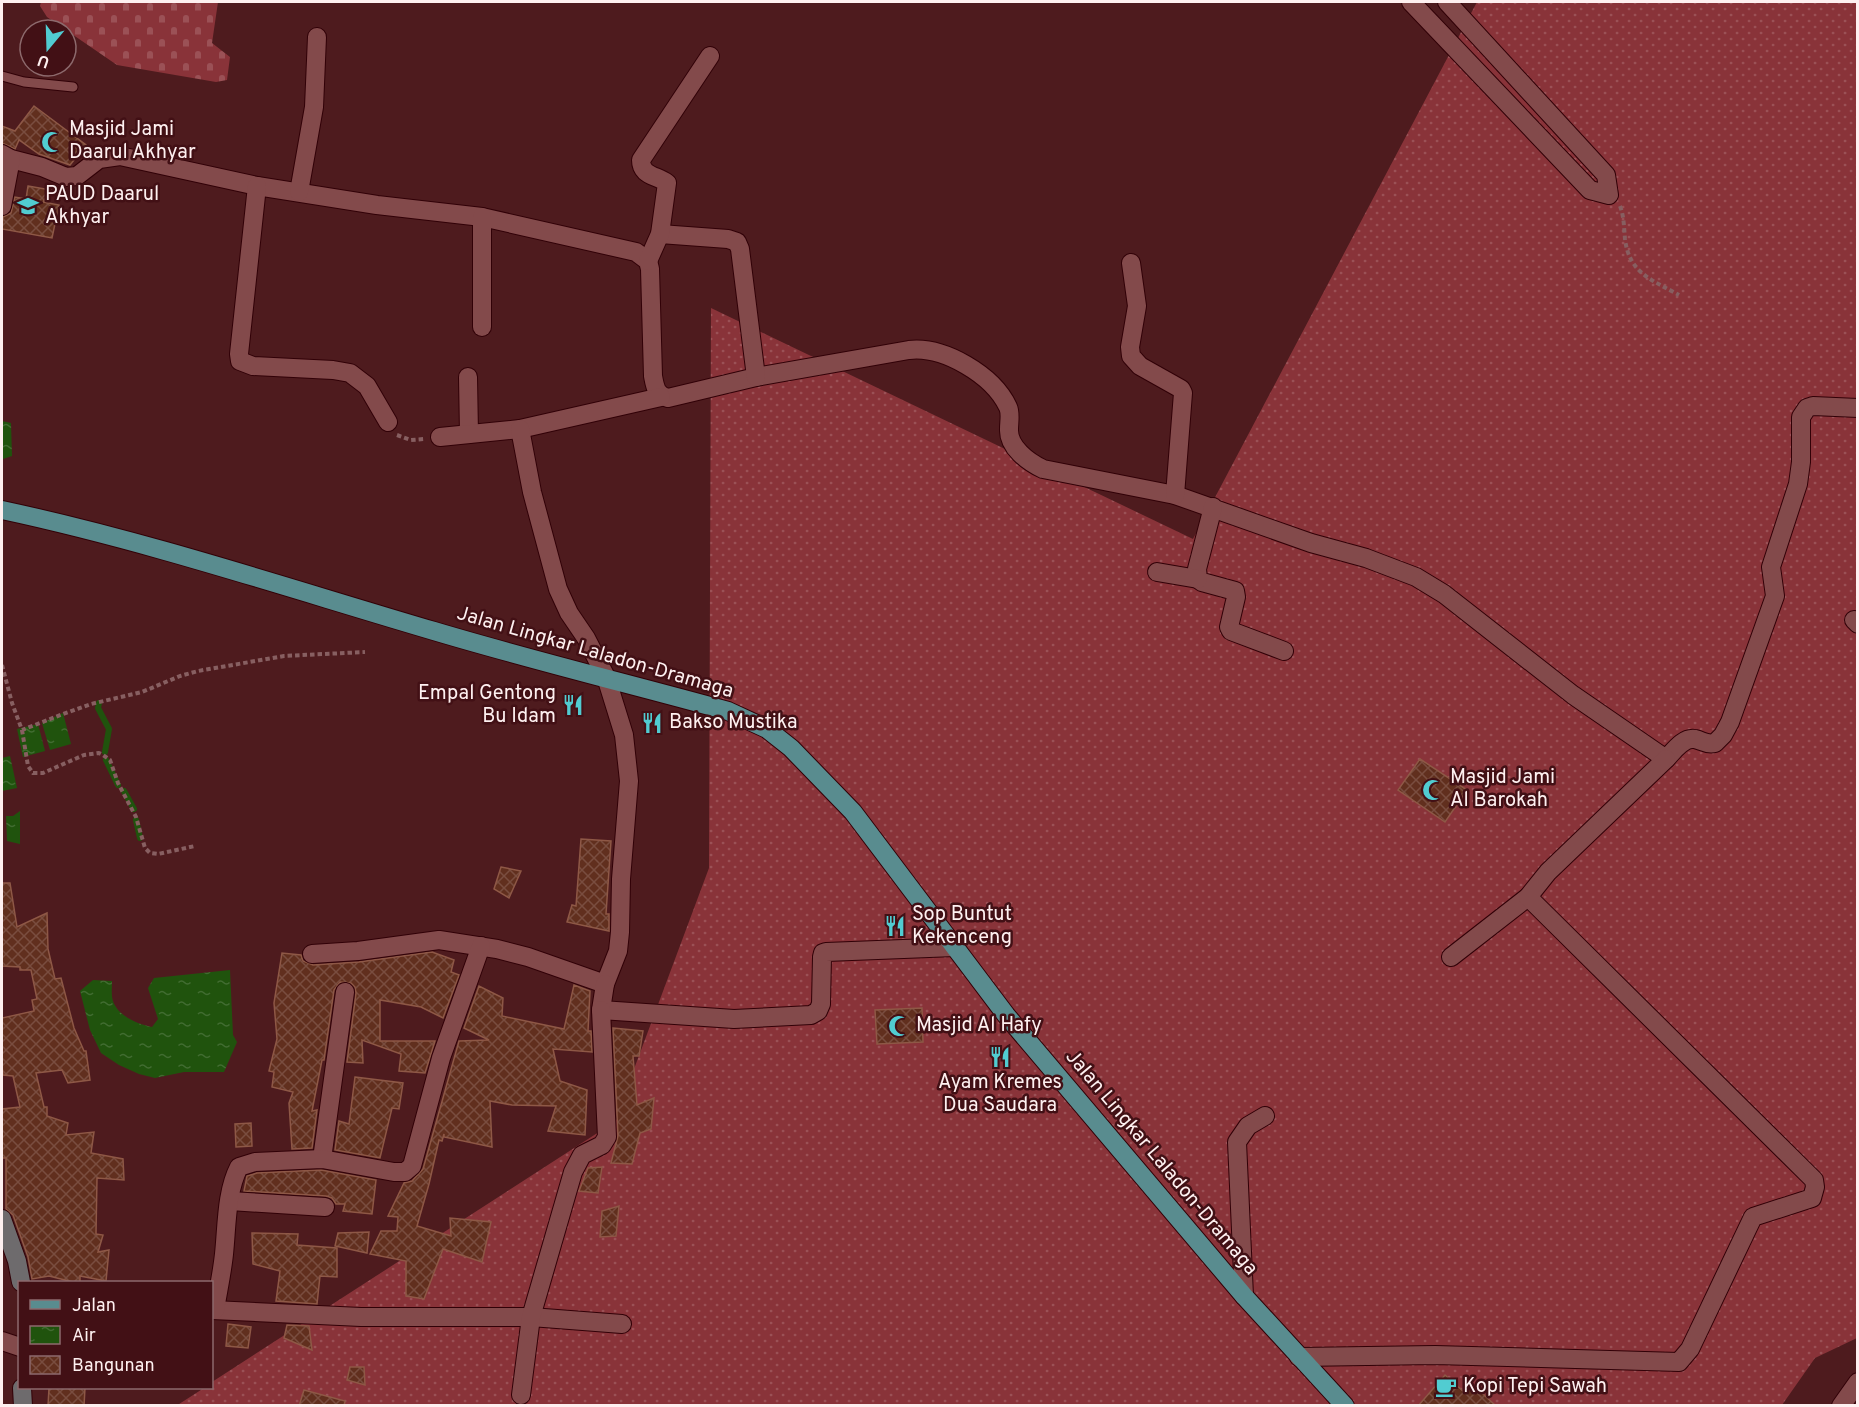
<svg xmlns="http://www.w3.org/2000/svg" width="1859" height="1407" font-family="Overpass,sans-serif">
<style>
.grass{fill:url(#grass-dots)}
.cemetery{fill:url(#cemetery-stones)}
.water{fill:url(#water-ripples)}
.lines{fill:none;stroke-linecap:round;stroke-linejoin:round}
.stream{stroke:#20530d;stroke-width:6}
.building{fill:url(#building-cross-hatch);stroke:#8e5846;stroke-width:1.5}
.lane-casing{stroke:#310107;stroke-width:11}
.street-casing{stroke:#310107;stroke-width:20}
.secondary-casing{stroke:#310107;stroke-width:20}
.primary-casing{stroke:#310107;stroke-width:20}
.path{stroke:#875f61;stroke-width:4;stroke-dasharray:4.5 3;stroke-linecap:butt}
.lane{stroke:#834a4b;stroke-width:9}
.street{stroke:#834a4b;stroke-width:18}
.secondary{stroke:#6e6b6d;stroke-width:18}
.primary{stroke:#598c8f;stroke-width:18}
.labels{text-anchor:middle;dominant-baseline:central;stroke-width:5;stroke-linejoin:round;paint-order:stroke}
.poi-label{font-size:20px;fill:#fef0f0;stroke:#421015;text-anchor:start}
.street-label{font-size:20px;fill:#fef0f0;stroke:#421015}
</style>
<defs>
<pattern id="grass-dots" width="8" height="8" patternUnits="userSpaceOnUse" patternTransform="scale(1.5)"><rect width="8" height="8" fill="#893339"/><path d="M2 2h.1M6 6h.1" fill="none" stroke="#9b5156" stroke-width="1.8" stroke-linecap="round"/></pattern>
<pattern id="cemetery-stones" width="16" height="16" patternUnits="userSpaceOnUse" patternTransform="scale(1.5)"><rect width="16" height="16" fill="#893339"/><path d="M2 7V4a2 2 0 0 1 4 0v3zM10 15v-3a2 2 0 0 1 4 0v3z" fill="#9b5156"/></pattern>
<pattern id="water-ripples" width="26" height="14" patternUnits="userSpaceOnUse" patternTransform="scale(1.5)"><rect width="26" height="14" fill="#20530d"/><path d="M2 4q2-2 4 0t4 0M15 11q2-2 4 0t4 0" fill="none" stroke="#416c31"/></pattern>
<pattern id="building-cross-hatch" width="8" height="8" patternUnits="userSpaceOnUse" patternTransform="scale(1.5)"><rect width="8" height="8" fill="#612f1e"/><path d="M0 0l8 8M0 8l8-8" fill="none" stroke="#794d3f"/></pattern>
</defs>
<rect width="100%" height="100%" fill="#4e1b1e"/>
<polygon class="grass" points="1477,2 1857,2 1857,1338 1815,1358 1782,1405 176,1406 204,1388 212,1388 212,1382 602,1130 637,1105 634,1069 709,868 711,308 1193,539"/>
<polygon class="cemetery" points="41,2 218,2 212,43 230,57 227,80 216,82 117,65 47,17 40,6"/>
<g class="water">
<polygon points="2,421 11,423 12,456 3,459 2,459"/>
<polygon points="63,713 71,744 50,750 42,723"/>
<polygon points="38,724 45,751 23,757 17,729"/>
<polygon points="10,756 17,788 2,791 2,758"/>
<polygon points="20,811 20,844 7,841 6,816 13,816"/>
<path d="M 230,970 L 233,1035 L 237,1042 L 224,1072 L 184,1072 L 155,1078 L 139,1074 L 119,1065 L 101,1053 L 90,1030 L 80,991 L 93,980 L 112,981 C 112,987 111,995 113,1001 C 118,1016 137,1024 152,1027 L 158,1019 L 148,988 L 154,978 Z"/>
</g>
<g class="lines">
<g class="stream">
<polyline points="99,703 98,708 109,729 105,752"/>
<polyline points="106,760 118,785"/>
<polyline points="124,791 134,809"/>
<polyline points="136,820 140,838"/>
</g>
</g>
<g class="building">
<polygon points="34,106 86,145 70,165 39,154 19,140 15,149 2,143 2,126 15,131"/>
<polygon points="28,186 51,190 43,202 59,205 52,238 2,229 3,217 11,213 15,197 26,199"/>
<polygon points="1420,759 1467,790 1445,822 1398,790"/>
<polygon points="581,839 611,841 606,914 609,914 609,931 567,922 572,905 576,906"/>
<polygon points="501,867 521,871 509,898 494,889"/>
<polygon points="2,883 10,883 17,927 47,913 48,949 55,979 61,978 74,1028 84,1051 86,1051 90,1080 68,1083 62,1070 36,1073 44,1107 47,1107 47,1116 68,1123 66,1135 94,1132 91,1153 123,1159 124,1180 97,1178 96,1234 103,1235 98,1252 109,1250 106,1281 80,1276 80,1282 73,1282 49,1276 32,1279 28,1257 13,1215 6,1209 6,1158 2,1158 2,1109 20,1107 13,1076 3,1075 2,1066 2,1018 34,1011 32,1000 37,999 31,970 20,970 20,967 2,966"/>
<polygon points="432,952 454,960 451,972 459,975 443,1018 421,1007 380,1000 380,1041 435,1041 425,1073 399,1071 401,1054 362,1040 363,1063 347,1062 356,993 355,987 351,983 340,982 334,990 324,1060 322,1060 312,1111 317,1110 312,1148 292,1149 289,1103 293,1092 272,1087 274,1072 269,1071 277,1039 274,1003 282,953 301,955 303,961 313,965 359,962"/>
<polygon points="574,985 590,991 588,1031 591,1031 592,1052 553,1049 560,1081 587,1090 585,1135 548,1131 556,1106 512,1105 490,1101 492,1147 444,1137 444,1134 442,1141 439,1140 429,1184 417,1226 451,1236 450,1218 491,1222 482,1262 443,1249 424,1299 406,1296 406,1261 370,1254 381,1231 397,1231 398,1217 388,1216 404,1183 412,1181 423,1169 459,1041 489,1040 464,1028 479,986 503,998 502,1016 564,1029"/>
<polygon points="922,1008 923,1042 877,1044 875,1010"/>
<polygon points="613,1028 643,1031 639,1056 633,1056 637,1105 654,1098 651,1129 640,1133 632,1164 611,1163 618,1136"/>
<polygon points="355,1077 403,1083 399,1109 392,1108 380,1158 335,1150 339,1121 349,1124"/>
<polygon points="251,1123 252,1146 236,1147 235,1124"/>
<polygon points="602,1167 598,1193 579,1191 588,1168"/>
<polygon points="321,1170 376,1180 372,1214 343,1211 345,1204 336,1204 332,1198 326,1196 244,1191 247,1176 257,1173"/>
<polygon points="619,1206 616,1236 600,1237 602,1211"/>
<polygon points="369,1232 367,1253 335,1246 338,1233"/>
<polygon points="252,1233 298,1234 297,1245 337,1248 337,1277 320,1276 317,1304 276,1301 280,1271 253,1264"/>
<polygon points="228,1324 251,1327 248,1348 226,1346"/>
<polygon points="287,1325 309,1326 312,1350 284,1338"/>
<polygon points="350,1367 364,1367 365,1385 347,1380"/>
<polygon points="1445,1375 1464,1392 1471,1383 1496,1406 1418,1406"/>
<polygon points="49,1388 85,1388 84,1406 48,1406"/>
<polygon points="304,1390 345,1401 344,1406 299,1406"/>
</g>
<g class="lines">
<defs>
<polyline id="lane" points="2,76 24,82 73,87"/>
<g id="street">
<polyline points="1411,2 1590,190 1609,195 1606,175 1447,2"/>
<path d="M 2,154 L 11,159 L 42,167 L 66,177 L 77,176 L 99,159 L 120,156 L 257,186 L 377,205 L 482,217 L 636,252 L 648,261 L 650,269 L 653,376 C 655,387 656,395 668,398 L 756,377 L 909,350 C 944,346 993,375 1008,407 C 1011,413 1009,422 1009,429 C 1008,447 1028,462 1043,469 L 1175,495 L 1311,543 L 1366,558 L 1416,577 L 1444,594 L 1573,695 L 1666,759 C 1673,752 1683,737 1695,739 C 1703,741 1706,745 1715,743 L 1723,735 L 1730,722 L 1775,596 L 1771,567 L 1798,484 L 1801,462 L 1801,417 L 1807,408 L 1813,406 L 1858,408"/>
<polyline points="257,186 239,354 240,361 253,366 333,370 350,373 367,386 388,422"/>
<polyline points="299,192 314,107 317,37"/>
<polyline points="2,206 11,159"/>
<polyline points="482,217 482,327"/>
<polyline points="660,234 728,239 737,242 740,249 756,377"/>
<path d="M 648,261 L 660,234 L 667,183 C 656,175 641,176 641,160 L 710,56"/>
<polyline points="1131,263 1137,306 1130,347 1131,356 1140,366 1181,389 1183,393 1175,495"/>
<polyline points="468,377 469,434"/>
<polyline points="440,437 520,429 661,397"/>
<polyline points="1213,507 1197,569 1198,579 1202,582 1235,591 1236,597 1229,627 1231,631 1284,651"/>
<polyline points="1157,572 1198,579"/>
<polyline points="1854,620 1858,624"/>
<polyline points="312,954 358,951 439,940 497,949 528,957 605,984 618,951 620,932 621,879 629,781 624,735 606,677 586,638 569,613 558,589 532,492 520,429"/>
<polyline points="1451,957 1528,897"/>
<polyline points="605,984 601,1010 734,1019 811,1015 818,1011 821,1004 822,957 823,953 826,952 955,947"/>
<polyline points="322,1159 345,992"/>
<polyline points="230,1201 325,1207"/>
<polyline points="1244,1296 1237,1142 1248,1126 1265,1116"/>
<polyline points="212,1310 361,1317 531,1317 622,1324"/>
<path d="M 215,1310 C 218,1291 222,1273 224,1254 C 227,1226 226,1192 239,1167 L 255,1162 L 322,1159 L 394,1172 L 405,1172 L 412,1166 L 441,1058 L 481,946"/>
<polyline points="2,1341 20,1347"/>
<polyline points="1299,1357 1435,1355 1679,1362 1690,1349 1753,1217 1812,1198 1815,1187 1814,1180 1528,897 1548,872 1666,759"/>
<polyline points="521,1395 531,1317 573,1172 582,1155 602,1145 607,1137 601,1010"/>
<polyline points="1841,1406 1858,1382"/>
</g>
<g id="secondary">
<polyline points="2,1219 17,1261 21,1282"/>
<polyline points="22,1388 23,1406"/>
</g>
<path id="primary" d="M 2,510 C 147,541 291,589 434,631 C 531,660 630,684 728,711 L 767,729 L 791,748 L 853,812 L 1006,1015 L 1244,1296 L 1345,1406"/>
</defs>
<use href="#lane" class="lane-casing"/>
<use href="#street" class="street-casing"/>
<use href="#secondary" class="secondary-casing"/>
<use href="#primary" class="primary-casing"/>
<g class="path">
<path d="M 1620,206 C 1624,216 1624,228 1625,239 C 1629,273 1652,280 1679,295"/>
<polyline points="397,435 411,440 424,439"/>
<polyline points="2,665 12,703 22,730 63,714 91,704 142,692 180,676 198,671 284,656 365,652"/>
<polyline points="22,730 28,766 33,773 43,773 84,755 99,753 103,755 110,760 118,783 136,817 145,848 150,853 158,854 195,846"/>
</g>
<use href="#lane" class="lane"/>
<use href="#street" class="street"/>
<use href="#secondary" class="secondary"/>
<use href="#primary" class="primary"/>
</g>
<defs>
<symbol id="mosque-bare" viewBox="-9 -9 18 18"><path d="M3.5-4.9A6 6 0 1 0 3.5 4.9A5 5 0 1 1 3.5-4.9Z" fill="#51ccd1" stroke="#421015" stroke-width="2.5" paint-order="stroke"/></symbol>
<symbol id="school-bare" viewBox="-9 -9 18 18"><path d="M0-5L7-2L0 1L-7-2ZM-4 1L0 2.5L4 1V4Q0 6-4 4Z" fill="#51ccd1" stroke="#421015" stroke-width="2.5" paint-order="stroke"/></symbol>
<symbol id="restaurant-bare" viewBox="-9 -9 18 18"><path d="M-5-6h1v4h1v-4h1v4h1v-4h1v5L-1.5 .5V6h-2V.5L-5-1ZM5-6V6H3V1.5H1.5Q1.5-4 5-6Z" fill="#51ccd1" stroke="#421015" stroke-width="2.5" paint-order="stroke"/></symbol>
<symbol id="cafe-bare" viewBox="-9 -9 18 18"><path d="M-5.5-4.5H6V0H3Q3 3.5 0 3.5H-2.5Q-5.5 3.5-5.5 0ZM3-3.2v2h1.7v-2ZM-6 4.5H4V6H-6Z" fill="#51ccd1" stroke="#421015" stroke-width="2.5" paint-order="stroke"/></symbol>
</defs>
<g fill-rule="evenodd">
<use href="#mosque-bare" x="37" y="127" width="30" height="30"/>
<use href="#school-bare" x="13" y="191" width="30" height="30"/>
<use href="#restaurant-bare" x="558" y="690" width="30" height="30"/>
<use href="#restaurant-bare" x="637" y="708" width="30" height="30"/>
<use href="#mosque-bare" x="1418" y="775" width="30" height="30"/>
<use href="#restaurant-bare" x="880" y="911" width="30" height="30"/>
<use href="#mosque-bare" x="884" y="1011" width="30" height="30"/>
<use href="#restaurant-bare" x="985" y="1042" width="30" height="30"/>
<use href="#cafe-bare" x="1431" y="1372" width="30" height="30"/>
</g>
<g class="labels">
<g class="poi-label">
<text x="69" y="130">Masjid Jami<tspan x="69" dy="23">Daarul Akhyar</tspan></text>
<text x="45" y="195">PAUD Daarul<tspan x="45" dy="23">Akhyar</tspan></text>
<text x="556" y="694" text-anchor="end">Empal Gentong<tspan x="556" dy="23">Bu Idam</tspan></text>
<text x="669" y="723">Bakso Mustika</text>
<text x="1450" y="778">Masjid Jami<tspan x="1450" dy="23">Al Barokah</tspan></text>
<text x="912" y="915">Sop Buntut<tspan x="912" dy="23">Kekenceng</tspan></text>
<text x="916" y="1026">Masjid Al Hafy</text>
<text x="1000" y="1083" text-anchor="middle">Ayam Kremes<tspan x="1000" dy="23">Dua Saudara</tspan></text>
<text x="1463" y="1387">Kopi Tepi Sawah</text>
</g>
<g class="street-label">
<text transform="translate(595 653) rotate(16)">Jalan Lingkar Laladon-Dramaga</text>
<text transform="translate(1161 1163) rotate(50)">Jalan Lingkar Laladon-Dramaga</text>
</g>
</g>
<rect width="1859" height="1407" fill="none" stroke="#fef0f0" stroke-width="6"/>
<rect x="18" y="1281" width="195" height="108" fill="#421015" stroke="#8d6a6d" stroke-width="1.5"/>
<rect x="30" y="1300" width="30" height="9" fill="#598c8f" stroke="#8d6a6d" stroke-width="1.5"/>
<text x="72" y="1311" font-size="18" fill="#fef0f0">Jalan</text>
<rect x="30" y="1326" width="30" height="18" fill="url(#water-ripples)" stroke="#8d6a6d" stroke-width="1.5"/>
<text x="72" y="1341" font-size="18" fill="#fef0f0">Air</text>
<rect x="30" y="1356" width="30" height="18" fill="url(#building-cross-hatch)" stroke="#8d6a6d" stroke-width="1.5"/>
<text x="72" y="1371" font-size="18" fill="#fef0f0">Bangunan</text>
<g transform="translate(48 48) rotate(199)"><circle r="28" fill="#421015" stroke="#8d6a6d" stroke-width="1.5"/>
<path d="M0-4.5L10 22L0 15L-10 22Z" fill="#51ccd1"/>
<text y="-9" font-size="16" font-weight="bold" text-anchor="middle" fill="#fef0f0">U</text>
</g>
</svg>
